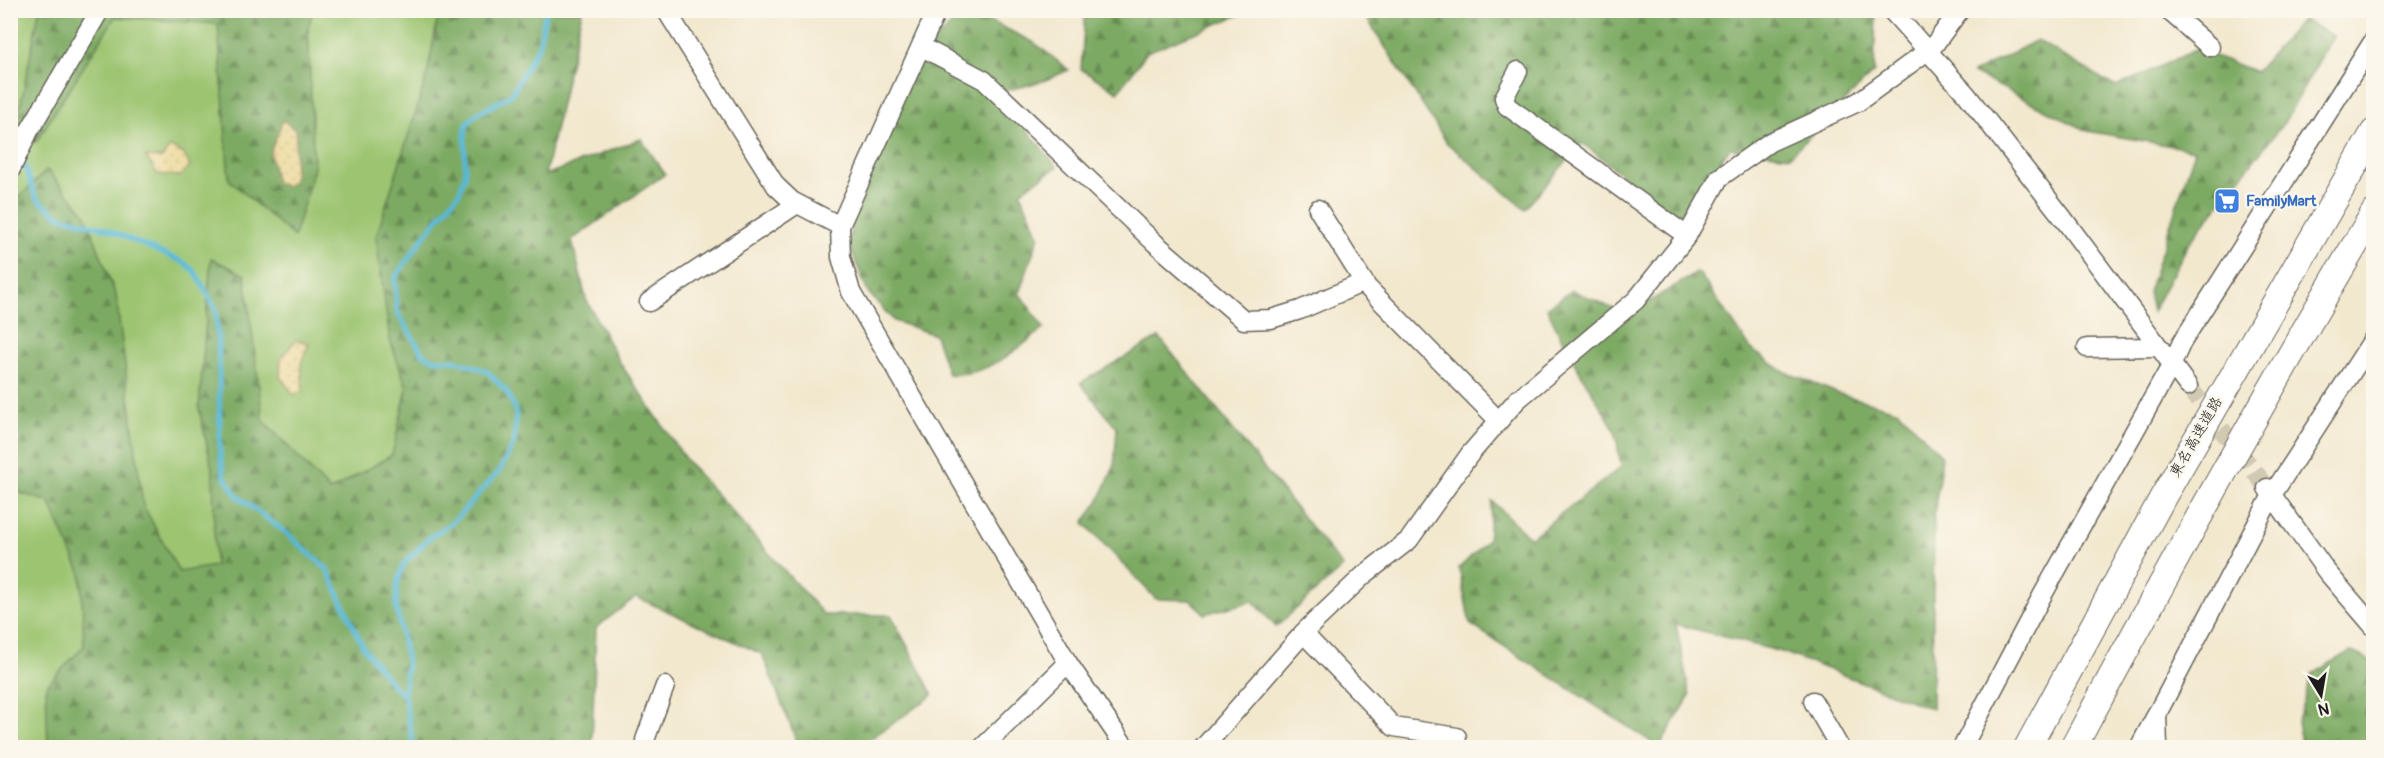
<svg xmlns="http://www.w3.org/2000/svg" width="2384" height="758" font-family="Pangolin,'Klee One',sans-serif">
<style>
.green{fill:#9cc571;stroke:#5c7046;stroke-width:1.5}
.forest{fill:url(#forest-firs);stroke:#4c6340;stroke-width:1.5}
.sand{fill:url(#sand-dots);stroke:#857b5d;stroke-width:1.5}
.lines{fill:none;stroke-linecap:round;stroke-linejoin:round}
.stream{stroke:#57b8d5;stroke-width:5}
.minor-tunnel{stroke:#d2c9b3;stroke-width:18;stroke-dasharray:18 9;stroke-linecap:butt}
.minor-casing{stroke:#67635a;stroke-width:21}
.highway-casing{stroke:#67635a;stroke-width:28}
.minor{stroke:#fff;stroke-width:18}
.highway{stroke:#fff;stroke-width:26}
.labels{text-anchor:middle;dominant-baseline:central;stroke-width:5;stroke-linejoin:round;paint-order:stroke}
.shop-label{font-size:15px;font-weight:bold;fill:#366cbe;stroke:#fbf7ec;text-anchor:start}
.street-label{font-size:15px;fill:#1c1c1c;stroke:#fbf7ec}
</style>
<defs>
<pattern id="forest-firs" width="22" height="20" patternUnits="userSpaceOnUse" patternTransform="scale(1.5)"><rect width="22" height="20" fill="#7daa63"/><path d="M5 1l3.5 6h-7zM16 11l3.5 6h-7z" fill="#668a51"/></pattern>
<pattern id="sand-dots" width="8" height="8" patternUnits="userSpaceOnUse" patternTransform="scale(1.5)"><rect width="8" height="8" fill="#eeda9e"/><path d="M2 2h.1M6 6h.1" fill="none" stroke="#ccba88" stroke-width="1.8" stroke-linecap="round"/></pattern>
</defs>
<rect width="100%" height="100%" fill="#fbf7ec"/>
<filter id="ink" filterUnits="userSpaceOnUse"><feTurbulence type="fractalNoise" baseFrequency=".0167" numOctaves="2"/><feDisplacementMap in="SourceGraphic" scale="12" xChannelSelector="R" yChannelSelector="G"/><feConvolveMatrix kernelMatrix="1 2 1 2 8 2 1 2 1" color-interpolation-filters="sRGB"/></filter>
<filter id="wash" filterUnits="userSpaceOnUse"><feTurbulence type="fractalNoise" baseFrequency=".008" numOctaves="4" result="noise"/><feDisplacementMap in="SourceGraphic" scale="24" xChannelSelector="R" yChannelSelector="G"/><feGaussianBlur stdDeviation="1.35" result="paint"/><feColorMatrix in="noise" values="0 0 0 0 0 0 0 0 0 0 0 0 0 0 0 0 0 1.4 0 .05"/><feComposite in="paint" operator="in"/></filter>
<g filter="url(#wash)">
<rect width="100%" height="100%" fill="#f2e8ce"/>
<polygon class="green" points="10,11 576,11 304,747 11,747"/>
<g class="forest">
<polygon points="39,11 313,11 308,28 314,168 294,237 229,180 218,24 115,17 36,142 11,139 11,122 21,103"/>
<polygon points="439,11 582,11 545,175 641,139 665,174 572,240 586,299 620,363 686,460 824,615 891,615 933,695 859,747 799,747 762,654 636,597 596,628 592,742 589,747 48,747 46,686 84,646 81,574 49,502 11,490 11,205 47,170 85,213 116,296 143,505 179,572 215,566 213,473 199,408 211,258 245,275 263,420 330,491 392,455 407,388 390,340 376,237 427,76"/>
<polygon points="1085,11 1085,10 1249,11 1147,52 1118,92 1081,69"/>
<polygon points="1362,11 1871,11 1876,17 1874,72 1790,156 1730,148 1677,218 1582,143 1525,209 1447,143"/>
<path d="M 972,12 L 1033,42 L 1069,70 L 1043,81 L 997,93 L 1057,167 L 1020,192 L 1039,236 L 1019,293 L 1044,328 C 1017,350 985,378 948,374 L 935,335 L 894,321 L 867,291 L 849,244 L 855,191 L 926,49 L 955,21 Z"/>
<polygon points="2302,19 2333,36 2285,121 2189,243 2152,312 2148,292 2195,150 2087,131 1973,73 2037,40 2116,87 2197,49 2256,72"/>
<polygon points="1698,272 1751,349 1783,371 1837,393 1899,411 1942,456 1934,516 1932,709 1785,653 1676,624 1690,696 1659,747 1470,624 1459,568 1488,540 1492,501 1530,538 1621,467 1615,430 1570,356 1547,308 1572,290 1627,315"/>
<polygon points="1159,337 1343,567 1276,627 1253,601 1205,614 1190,600 1156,599 1084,523 1100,498 1114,467 1117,428 1080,383"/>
<polygon points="2350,651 2373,662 2373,747 2302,747 2297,723 2312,674"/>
</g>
<g class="sand">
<polygon points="283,120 296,131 294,181 286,186 276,183 270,153"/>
<polygon points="170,147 184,154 190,166 180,176 157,174 146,157 162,158"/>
<polygon points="296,340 309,343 301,363 303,391 294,395 280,377 281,357"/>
</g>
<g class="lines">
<g class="stream">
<polyline points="19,160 25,166 36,198 59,216 107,229 185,263 196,273 216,310 219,360 220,453 224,476 237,496 285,532 327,569 363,647 393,686 404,695"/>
<polyline points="414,748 404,695 407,661 396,606 397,585 403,565 428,539 455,520 500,470 514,443 516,412 507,392 487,371 454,360 435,360 423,354 397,312 395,278 422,239 459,193 465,175 465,133 467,124 475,115 511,95 539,45 546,10"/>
</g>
</g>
</g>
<g filter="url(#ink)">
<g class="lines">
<polyline class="minor-tunnel" points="2188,386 2264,484"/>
<defs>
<g id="minor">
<polyline points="666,10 776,186 792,201 840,226"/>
<polyline points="937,10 840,226 841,257 851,292 1068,663 1126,748"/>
<polyline points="1891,10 1967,95 2063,218 2188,386"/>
<polyline points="2168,10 2210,47"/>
<polyline points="922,47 984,80 1155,243 1244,320 1271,319 1300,310 1364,282"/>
<polyline points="1928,53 1960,10"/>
<polyline points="1518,71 1504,98 1507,106 1687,236"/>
<polyline points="10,171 29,131 100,10"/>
<polyline points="1318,209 1367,287 1499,421"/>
<polyline points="649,302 797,204"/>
<polyline points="2087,348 2157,347"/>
<polyline points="2267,488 2327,572 2374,627"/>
<polyline points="1303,633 1394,727 1457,737"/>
<polyline points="1813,701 1840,748"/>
<polyline points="2157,713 2158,748"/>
<polyline points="647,748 645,740 665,686"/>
<polyline points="982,748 1068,663"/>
<polyline points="1203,748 1307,629 1364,575 1409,540 1470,454 1517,400 1636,300 1687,236 1719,178 1770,142 1858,102 1926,52"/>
<polyline points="1962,748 2042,596 2171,366 2182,342 2374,40"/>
<polyline points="2139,748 2272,495 2374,338"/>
</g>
<g id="highway">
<polyline points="2027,748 2163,497 2374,132"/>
<path d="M 2073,748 C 2170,567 2268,389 2374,213"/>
</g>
</defs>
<use href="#minor" class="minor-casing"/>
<use href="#highway" class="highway-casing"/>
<use href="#minor" class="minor"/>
<use href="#highway" class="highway"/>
</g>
</g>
<defs>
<symbol id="supermarket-square" viewBox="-11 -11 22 22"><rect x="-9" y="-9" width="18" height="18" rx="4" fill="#3f7fe0" stroke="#fbf7ec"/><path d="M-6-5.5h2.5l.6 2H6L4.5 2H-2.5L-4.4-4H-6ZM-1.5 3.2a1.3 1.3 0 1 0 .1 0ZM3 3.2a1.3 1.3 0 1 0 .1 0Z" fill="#fff"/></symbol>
</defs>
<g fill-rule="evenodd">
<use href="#supermarket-square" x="2212" y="186" width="30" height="30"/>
</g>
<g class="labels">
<g class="shop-label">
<text x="2246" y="201">FamilyMart</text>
</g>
<g class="street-label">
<text transform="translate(2196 437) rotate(-60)">東名高速道路</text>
</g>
</g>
<rect width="2384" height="758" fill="none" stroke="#fbf7ec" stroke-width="36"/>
<g transform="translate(2321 695) rotate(169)" stroke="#fbf7ec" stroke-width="4.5" paint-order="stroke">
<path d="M0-4.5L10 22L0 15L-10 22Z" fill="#1c1c1c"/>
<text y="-9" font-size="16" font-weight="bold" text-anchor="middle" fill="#1c1c1c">N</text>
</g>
</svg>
